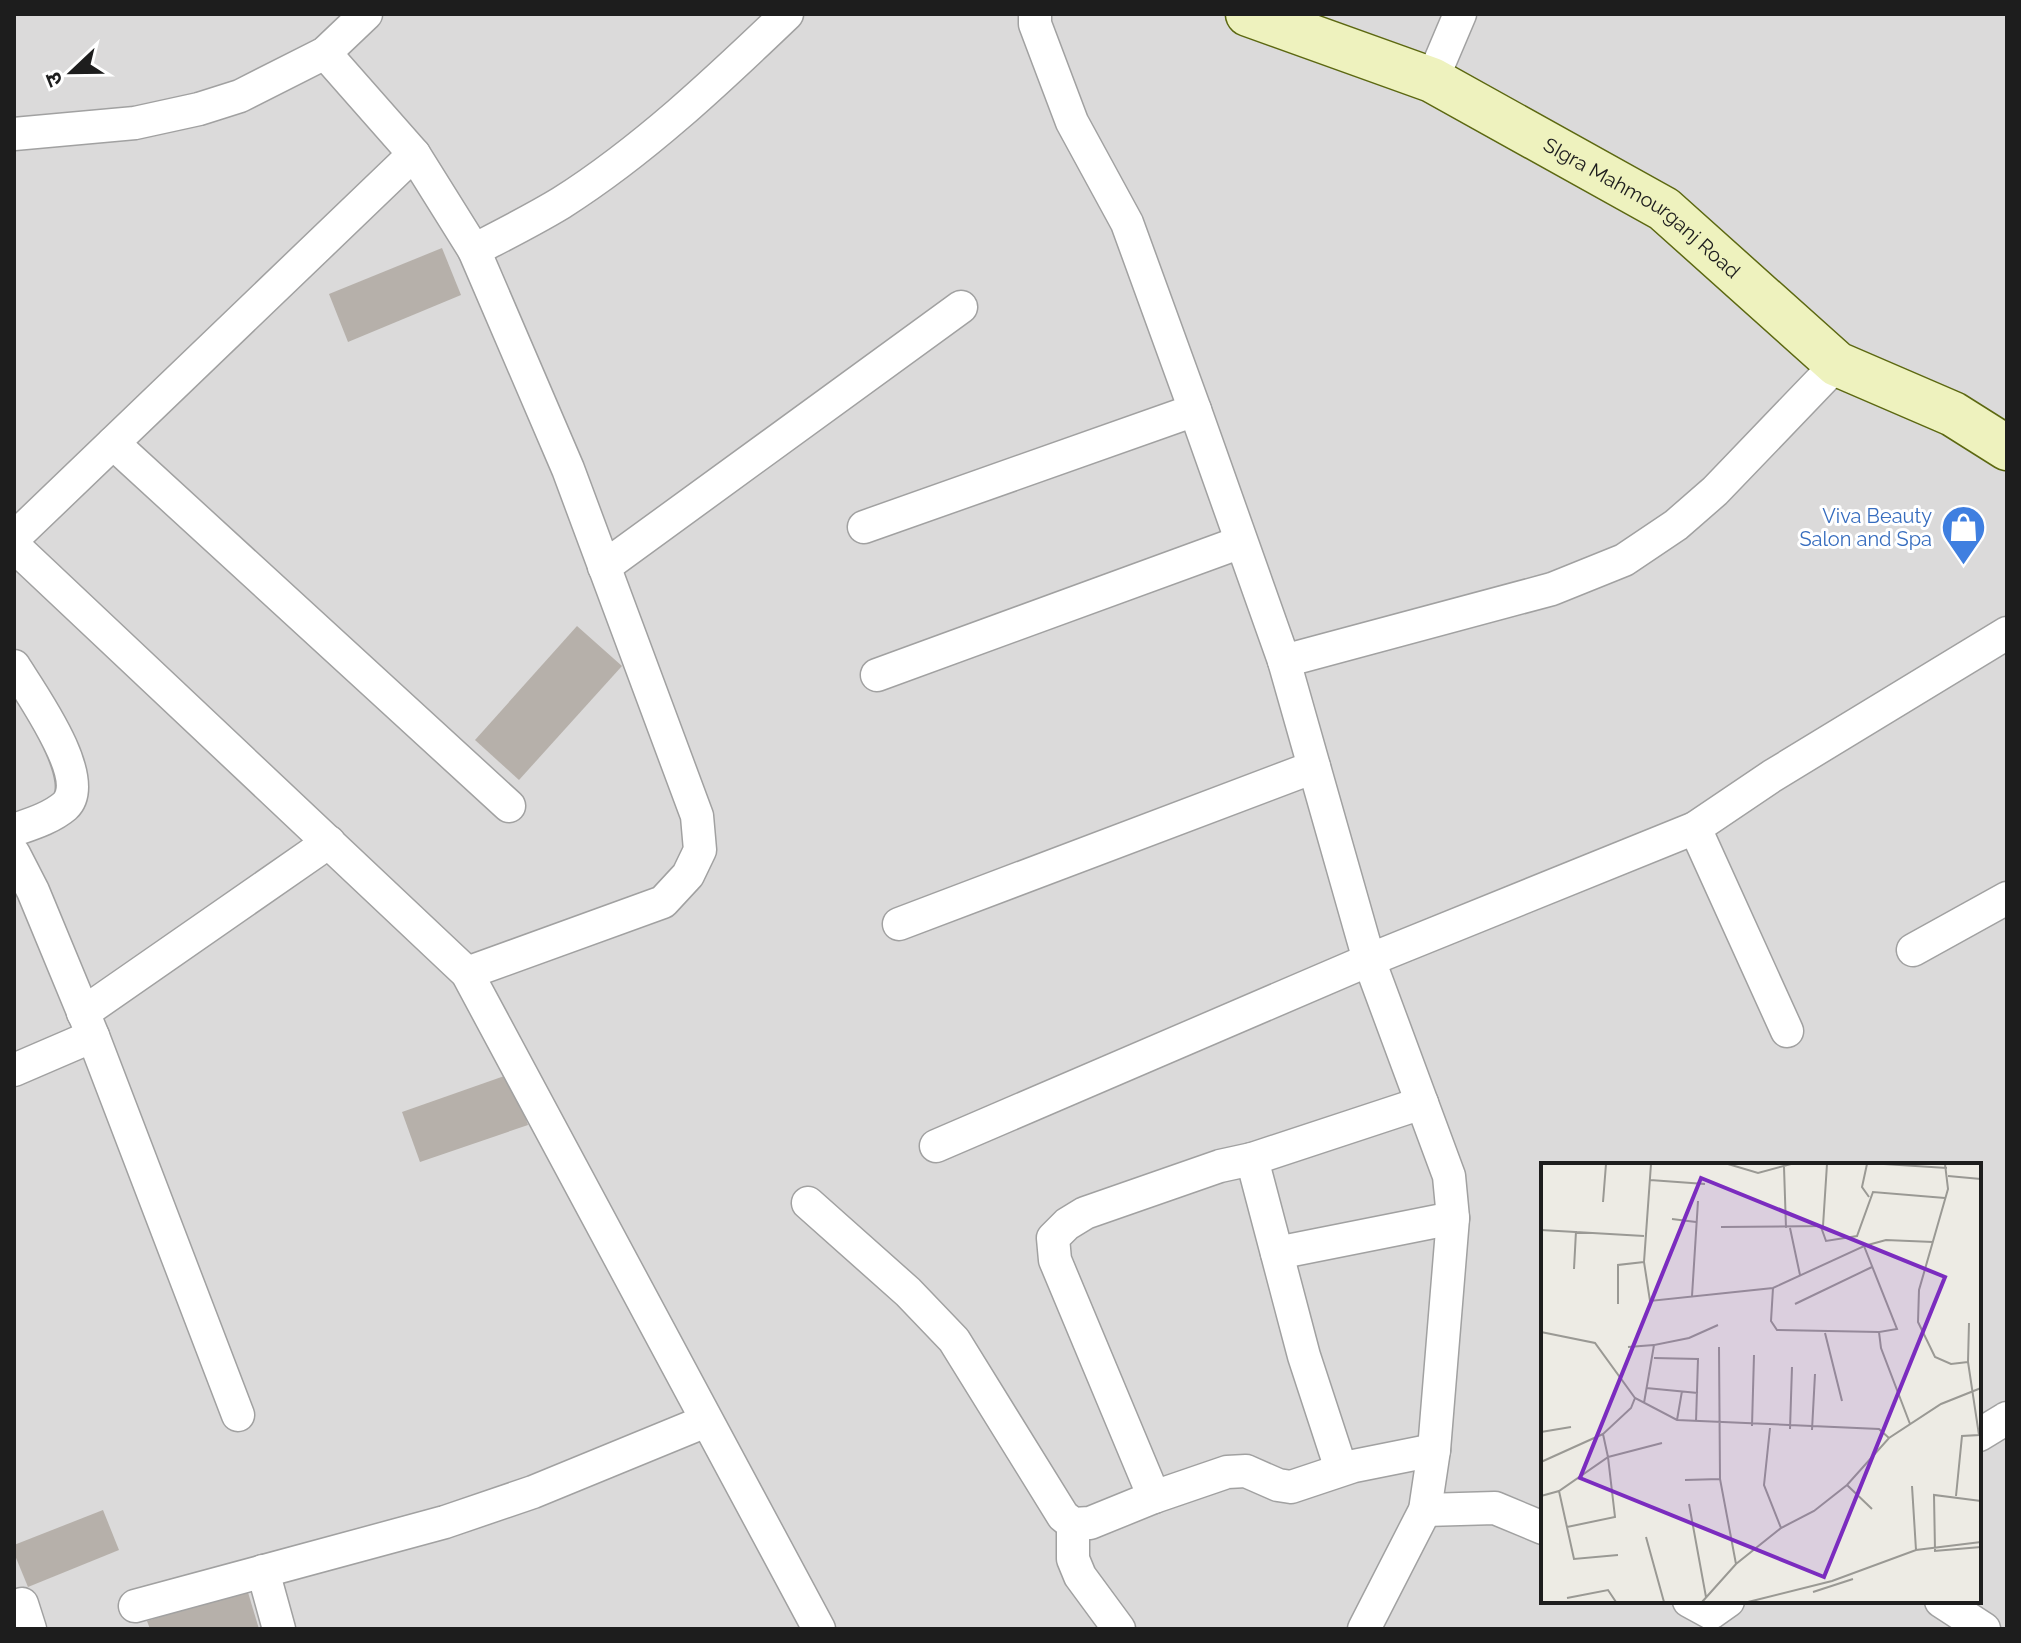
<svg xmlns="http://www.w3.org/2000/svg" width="2021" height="1643" font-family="Raleway,'Noto Sans Devanagari',sans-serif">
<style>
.residential{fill:#dbdada;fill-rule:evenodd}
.building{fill:#b6b0aa}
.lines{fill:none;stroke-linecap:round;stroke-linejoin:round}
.street-casing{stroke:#a1a1a1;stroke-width:35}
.secondary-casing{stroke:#5c6811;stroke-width:47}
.street{stroke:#fff;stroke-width:32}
.secondary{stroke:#eef2be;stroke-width:44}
.labels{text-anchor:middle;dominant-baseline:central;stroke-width:6;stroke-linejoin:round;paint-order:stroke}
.street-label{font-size:20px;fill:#1d1d1d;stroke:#fff}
.shop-label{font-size:20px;fill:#366cbe;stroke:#fff;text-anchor:end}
.inset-road{fill:none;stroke:#9a9994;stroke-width:2}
.view{fill:#7b2cbf;fill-opacity:0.15;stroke:#7b2cbf;stroke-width:4}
.inset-edge{fill:none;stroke:#1d1d1d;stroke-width:4}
</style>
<rect width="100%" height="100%" fill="#edebe4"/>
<path class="residential" d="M 14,14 L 2007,14 L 2007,1629 L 14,1629 ZM 1543,1165 L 1979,1165 L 1979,1601 L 1543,1601 Z"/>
<g class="building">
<polygon points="442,248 461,295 348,342 329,294"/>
<polygon points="577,626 622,666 519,780 475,740"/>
<polygon points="510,1074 528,1125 420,1162 402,1112"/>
<polygon points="103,1510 119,1550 28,1587 14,1553 14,1545"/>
<polygon points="247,1589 259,1629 150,1629 147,1621"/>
</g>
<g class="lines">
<defs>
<g id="street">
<polyline points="1035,14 1035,24 1072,122 1127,223 1195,410 1284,661 1369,960 1449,1176 1453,1218 1434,1450 1425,1510 1364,1629"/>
<polyline points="325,53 414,154"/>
<polyline points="1432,80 1460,14"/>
<polyline points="14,134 135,123 199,109 240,96 325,53 366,14"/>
<polyline points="113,443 509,806"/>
<polyline points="864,527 1195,410"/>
<path d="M 14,538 L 414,154 L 474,250 C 503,235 533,220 561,203 C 643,151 717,81 787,14"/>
<polyline points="14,546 467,973 819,1629"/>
<polyline points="604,567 961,307"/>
<polyline points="1284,661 1552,589 1624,560 1676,525 1715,491 1837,364"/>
<path d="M 14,666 C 30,692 93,779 65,806 C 51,818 31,824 14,830"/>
<polyline points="877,675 1241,542"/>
<polyline points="1695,828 1787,1031"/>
<polyline points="14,854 33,891 93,1036 238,1415"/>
<polyline points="899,924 1314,767"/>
<polyline points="1913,950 2007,898"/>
<polyline points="467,973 663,902 688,875 700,850 697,816 568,469 474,250"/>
<polyline points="83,1013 329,842"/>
<polyline points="14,1070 93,1036"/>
<polyline points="936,1146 1369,960 1695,828 1772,776 2007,633"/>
<polyline points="1252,1159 1304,1356 1341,1469"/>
<polyline points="808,1203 908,1292 954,1340 1063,1516 1073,1524 1090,1523 1154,1497 1227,1472 1246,1471 1278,1485 1291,1487 1354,1466 1434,1450"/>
<polyline points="1277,1253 1453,1218"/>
<polyline points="1979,1435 2007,1418"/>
<polyline points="1154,1497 1055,1260 1053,1238 1067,1224 1085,1213 1220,1166 1252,1159 1422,1103"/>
<polyline points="1425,1510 1495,1508 1543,1528"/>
<polyline points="1073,1524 1073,1559 1080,1576 1119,1629"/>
<polyline points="263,1571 279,1629"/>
<polyline points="1689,1601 1711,1613 1728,1601"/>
<polyline points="1941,1601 1984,1629"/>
<polyline points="22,1604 30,1629"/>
<polyline points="135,1606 445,1522 533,1492 706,1421"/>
</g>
<g id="secondary">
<path id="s1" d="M 1248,14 L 1432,80 L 1664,209 L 1837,364 L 1953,414 L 2007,448"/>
</g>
</defs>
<use href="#street" class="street-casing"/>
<use href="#secondary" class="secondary-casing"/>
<use href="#street" class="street"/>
<use href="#secondary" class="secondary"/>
</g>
<defs>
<symbol id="shop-pin" viewBox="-11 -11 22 30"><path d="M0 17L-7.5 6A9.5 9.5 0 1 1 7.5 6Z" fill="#3f7fe0" stroke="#fff"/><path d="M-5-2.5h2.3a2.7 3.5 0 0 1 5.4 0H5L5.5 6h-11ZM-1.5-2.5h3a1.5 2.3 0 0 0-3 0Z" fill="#fff"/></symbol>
</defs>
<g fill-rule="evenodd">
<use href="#shop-pin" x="1938" y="502" width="51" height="69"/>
</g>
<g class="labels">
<g class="street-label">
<text stroke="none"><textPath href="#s1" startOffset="442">SIgra Mahmourganj Road</textPath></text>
</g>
<g class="shop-label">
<text x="1932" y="516">Viva Beauty<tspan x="1932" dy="23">Salon and Spa</tspan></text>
</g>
</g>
<g transform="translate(1541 1163)">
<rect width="440" height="440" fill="#edebe4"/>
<path class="inset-road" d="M 110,1 L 103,99 L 109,138 L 232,125 L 323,83 L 356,166 L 338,169 L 340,185 L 369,261M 187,1 L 217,10 L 250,1M 326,1 L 321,24 L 328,34M 343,1 L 406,5M 404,1 L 407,26 L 378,127 L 377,159 L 394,194 L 410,201 L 427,199M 243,4 L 245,65M 407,13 L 440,16M 109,17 L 164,21M 62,39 L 65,1M 131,56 L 155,59M 180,64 L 282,63 L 286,1M 280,64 L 285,78 L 316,73 L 332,29 L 404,35M 249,65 L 259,112M 0,67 L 103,73M 323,83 L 345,77 L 392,79M 33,106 L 35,68M 232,125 L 230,158 L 236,167 L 338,169M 151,133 L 157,38M 77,141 L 77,102 L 103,99M 254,141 L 331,104M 0,169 L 54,180 L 94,235 L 136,257 L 338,266 L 348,275M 284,170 L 301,238M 87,184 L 113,182M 178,184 L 179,316 L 195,401M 113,195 L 157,196 L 155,259M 105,225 L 157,230M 103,240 L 113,182 L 148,175 L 177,162M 136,257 L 141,228M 211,263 L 213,192M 229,265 L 223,322 L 240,365M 249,266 L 251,204M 271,267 L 274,211M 0,269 L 30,264M 0,299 L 62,271M 144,317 L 179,316M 306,322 L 331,346M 371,323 L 375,387M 18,328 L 33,396 L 77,392M 0,333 L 18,328 L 67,294 L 62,271 L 90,245 L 94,235M 415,333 L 421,273 L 438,272 L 427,199 L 428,160M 148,341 L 165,434M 26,364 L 74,354 L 67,294 L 121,280M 105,374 L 123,439M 394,387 L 393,332 L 440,338M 393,388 L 440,384M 272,429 L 312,416M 26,435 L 67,427 L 75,439M 161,439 L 195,401 L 240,365 L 273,348 L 306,322 L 348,275 L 400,241 L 440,225M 207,439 L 291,418 L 375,387 L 440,379"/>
<path class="view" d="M 160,15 L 404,114 L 283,414 L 39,315 Z"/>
<rect width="440" height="440" class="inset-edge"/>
</g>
<rect width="2021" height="1643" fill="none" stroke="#1d1d1d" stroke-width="32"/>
<g transform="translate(72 72) rotate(248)" stroke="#ffffff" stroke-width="6" paint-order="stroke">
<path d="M0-6L14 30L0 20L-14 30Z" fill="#1d1d1d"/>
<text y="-12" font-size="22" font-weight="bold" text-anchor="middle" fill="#1d1d1d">उ</text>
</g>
</svg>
